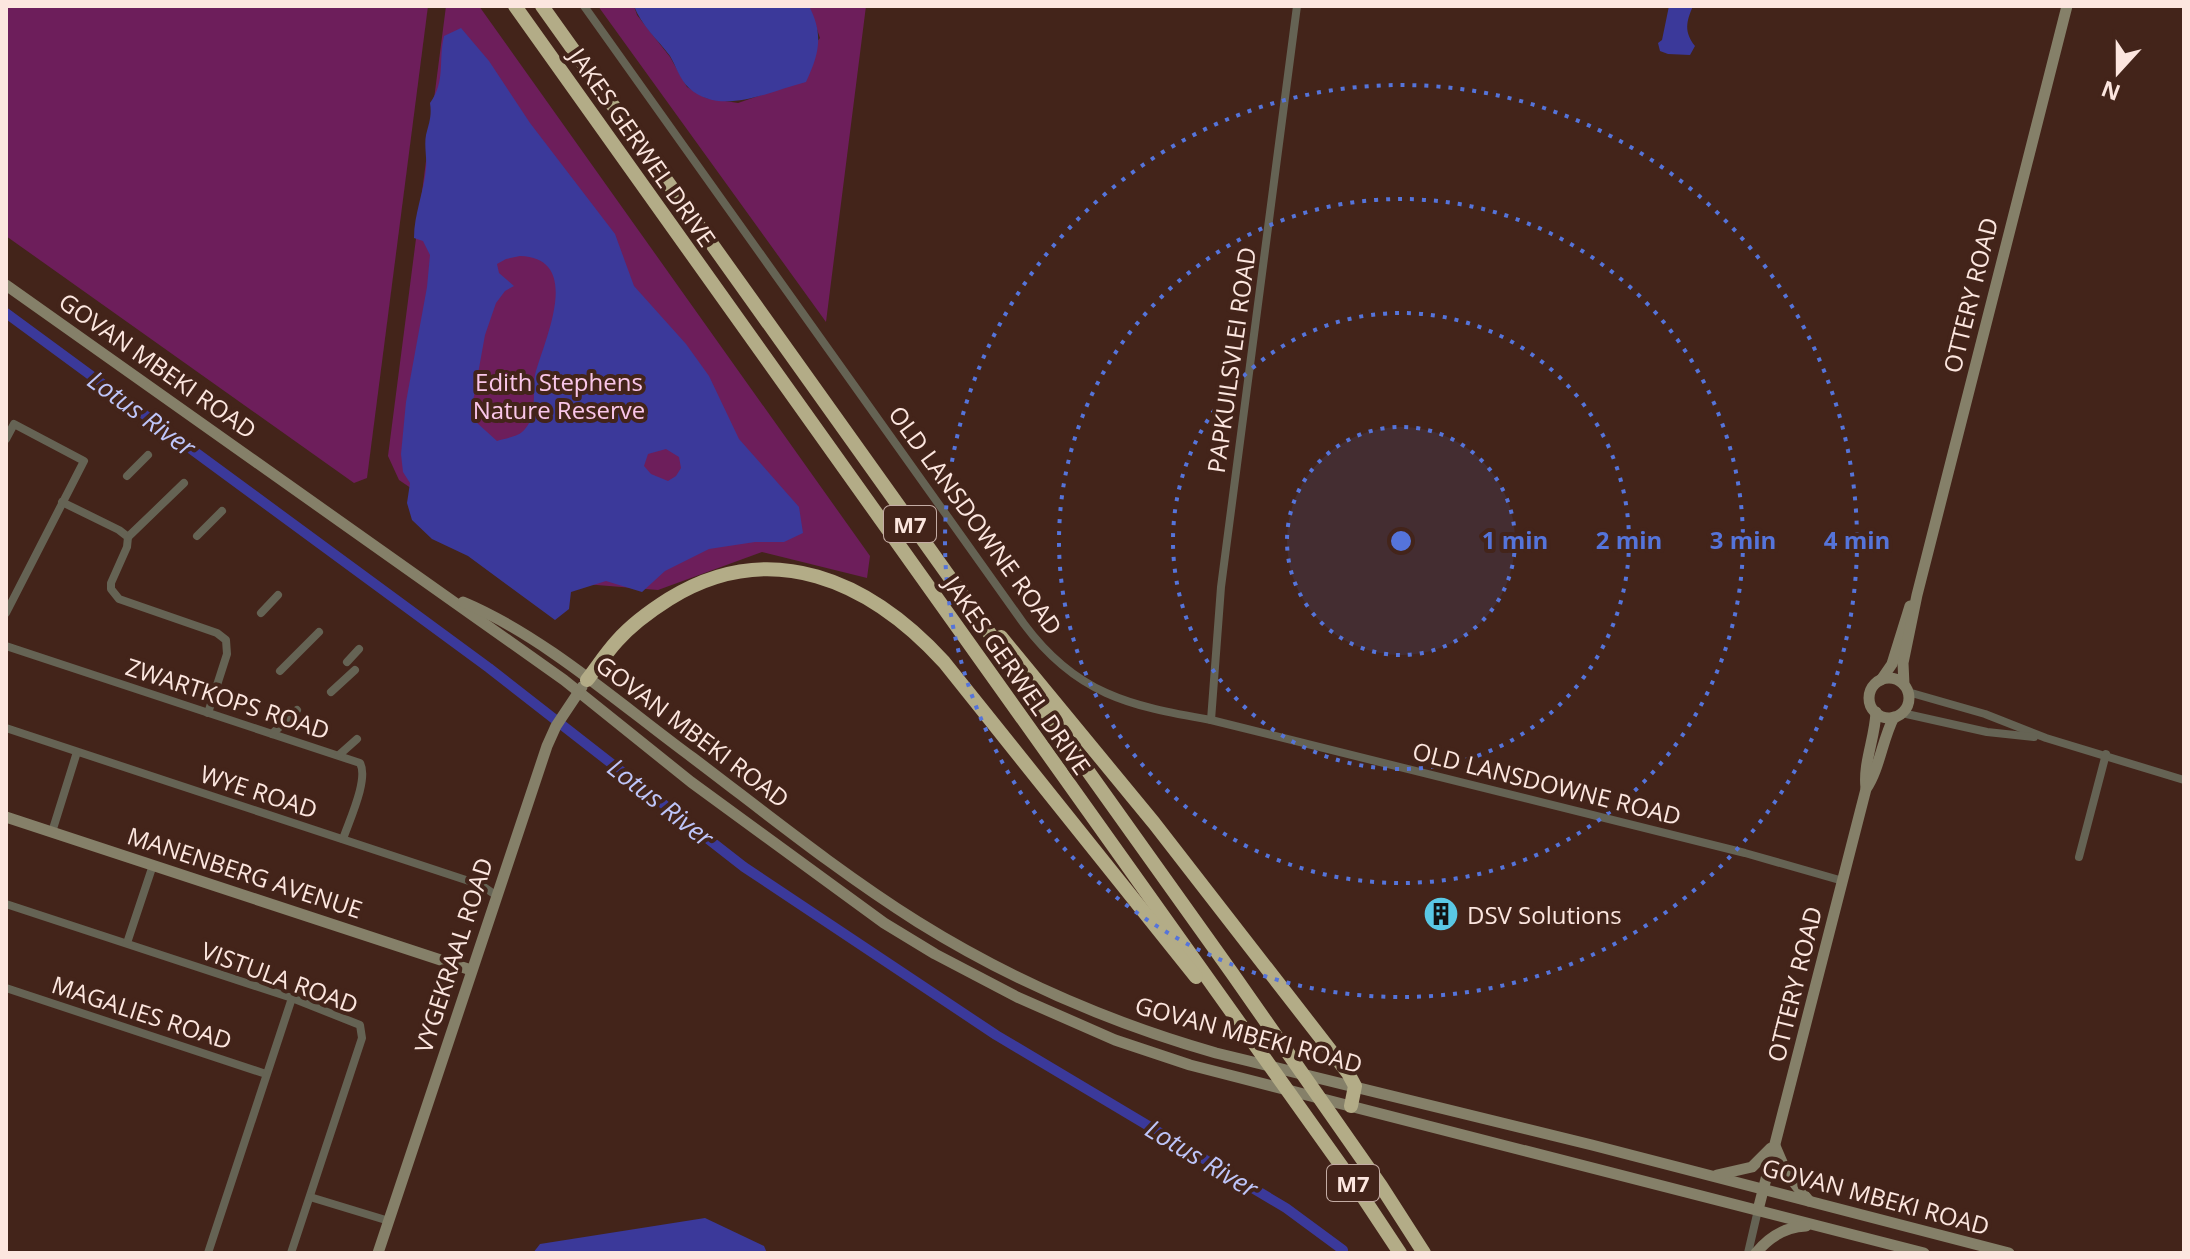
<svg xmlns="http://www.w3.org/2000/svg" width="2190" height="1259" font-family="'Open Sans',sans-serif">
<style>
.green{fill:#6d1e5b}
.water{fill:#3b399a;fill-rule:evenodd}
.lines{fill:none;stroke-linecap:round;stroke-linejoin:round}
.canal{stroke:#3b399a;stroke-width:10}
.street{stroke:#656354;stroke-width:8}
.secondary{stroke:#858069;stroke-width:11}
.highway{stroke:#b3ac87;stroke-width:14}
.ring{fill:none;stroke:#5574da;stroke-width:4;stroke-dasharray:4 8}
.labels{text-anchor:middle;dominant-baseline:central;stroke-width:8;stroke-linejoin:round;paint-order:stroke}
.shield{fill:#43241a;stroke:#c4aca4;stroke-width:2}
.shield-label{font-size:22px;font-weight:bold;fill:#fce6df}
.street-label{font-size:24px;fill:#fce6df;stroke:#43241a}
.park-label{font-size:24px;fill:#f9c6e9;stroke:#43241a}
.poi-label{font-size:24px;fill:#fce6df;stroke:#43241a;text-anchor:start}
.water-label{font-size:26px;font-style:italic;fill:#bec5f9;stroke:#43241a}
.centre{fill:#5574da;stroke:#43241a;stroke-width:4}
.ring-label{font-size:24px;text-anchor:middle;font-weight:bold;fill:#5574da;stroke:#43241a;stroke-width:8;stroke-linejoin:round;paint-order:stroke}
</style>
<rect width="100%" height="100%" fill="#43241a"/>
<g class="green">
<polygon points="6,6 428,6 367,478 354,483 6,236"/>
<polygon points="446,6 479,6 870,556 867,578 762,552 658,590 548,581 399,480 388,456"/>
<polygon points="598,6 634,6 637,15 670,57 687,87 706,98 738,103 779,89 820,38 809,6 866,6 826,322"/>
</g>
<g class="water">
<path d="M 634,6 L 809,6 C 824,35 819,54 806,82 C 770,91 721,117 689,88 C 680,80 676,66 670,56 C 658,40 641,25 634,6 Z"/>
<path d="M 1669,6 L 1693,6 C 1686,22 1684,32 1695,46 L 1690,55 L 1668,54 L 1660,51 L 1658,43 L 1662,40 Z"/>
<path d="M 461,28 L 489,61 L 530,123 L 615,234 L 634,286 L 686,344 L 709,376 L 739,439 L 799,507 L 803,533 L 784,542 L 755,542 L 709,549 L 665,571 L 642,592 L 606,581 L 571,592 L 569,609 L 555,620 L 468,556 L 432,539 L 412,520 L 407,503 L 410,483 L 403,472 L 401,454 L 406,402 L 427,287 L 430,255 L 423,241 L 414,238 C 414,214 424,192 426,168 C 427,157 424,146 426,135 C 429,123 432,116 430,103 C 446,81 438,61 444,36 ZM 520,256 C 585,258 543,343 535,375 C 532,391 538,415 525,429 C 519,437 506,438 497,441 L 476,422 L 472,407 L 485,335 L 496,303 L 505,291 L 514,286 L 499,273 L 497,264 L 506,259 ZM 666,449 L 679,457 L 681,468 L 676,476 L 668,481 L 651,474 L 644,466 L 648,454 Z"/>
<polygon points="705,1218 764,1246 767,1253 533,1253 540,1244"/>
</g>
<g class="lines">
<polyline class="canal" points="6,313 489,668 744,867 996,1035 1286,1208 1343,1250"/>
<g class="street">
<path d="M 584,6 L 1024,624 C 1076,694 1129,706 1211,720 L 1745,853 L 1843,881"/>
<polyline points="6,439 14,424 84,461 6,613"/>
<polyline points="127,476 148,455"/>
<polyline points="62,502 119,530 128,537 127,547 111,583 111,589 119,599 217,633 226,640 227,654 208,713"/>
<polyline points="197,536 222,511"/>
<polyline points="128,537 184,483"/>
<polyline points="261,613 278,595"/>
<path d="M 6,646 L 360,763 C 369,779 349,821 343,839"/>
<polyline points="347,662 359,649"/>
<polyline points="280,671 319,632"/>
<polyline points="331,692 355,670"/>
<polyline points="1908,692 1985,714 2046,738 2184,780"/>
<polyline points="1902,713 1987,732 2034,737"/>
<polyline points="1211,720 1221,587 1297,6"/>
<polyline points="6,728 481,885 497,896"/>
<polyline points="272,734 297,710"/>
<polyline points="339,755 357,739"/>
<polyline points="52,832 77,752"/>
<polyline points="2079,857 2106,754"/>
<polyline points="6,904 292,998 360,1025 362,1038 291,1253"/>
<polyline points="127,943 153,865"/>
<polyline points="6,988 266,1074"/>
<polyline points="310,1197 389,1221"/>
<polyline points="208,1253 292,998"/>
<polyline points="1748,1253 1758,1210"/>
</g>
<g class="secondary">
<polyline points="6,285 564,680 691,782 884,923 935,954 1017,997 1115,1040 1190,1065 1924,1253"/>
<path d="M 463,602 C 544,636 622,706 693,758 C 767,814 840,873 918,922 C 1011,980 1111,1023 1216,1053 L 1592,1145 L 2009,1253"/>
<circle cx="1889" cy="698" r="20"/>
<polyline points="1881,680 1892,664 1910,606"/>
<polyline points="1904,685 1903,663 1917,595 2067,6"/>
<path d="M 1866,788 C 1863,763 1875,738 1876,712"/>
<polyline points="6,817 471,970"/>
<polyline points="1775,1146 1787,1174 1809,1201"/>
<polyline points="1717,1175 1752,1167 1771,1148"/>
<path d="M 1758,1210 L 1866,789 C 1880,768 1882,740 1894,717"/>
<polyline points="378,1253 547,746 556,726 582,687"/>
<path d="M 1756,1253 C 1769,1237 1785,1227 1806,1226"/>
</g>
<g class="highway">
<polyline points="515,6 1357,1188 1400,1253"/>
<polyline points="542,6 1232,973 1381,1186 1424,1253"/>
<polyline points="1001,637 1154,823 1348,1073 1355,1086 1351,1106"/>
<path d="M 587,680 C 597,667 606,653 617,641 C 632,624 650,611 669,599 C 771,536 870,581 944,662 L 1196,977"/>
</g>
</g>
<circle cx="1401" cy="541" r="114" fill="#5574da" fill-opacity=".12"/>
<g class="ring">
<circle cx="1401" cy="541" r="114"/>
<circle cx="1401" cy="541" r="228"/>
<circle cx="1401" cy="541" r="342"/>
<circle cx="1401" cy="541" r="456"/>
</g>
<defs>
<symbol id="building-disc" viewBox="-11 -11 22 22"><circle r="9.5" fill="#5ac8e5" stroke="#43241a"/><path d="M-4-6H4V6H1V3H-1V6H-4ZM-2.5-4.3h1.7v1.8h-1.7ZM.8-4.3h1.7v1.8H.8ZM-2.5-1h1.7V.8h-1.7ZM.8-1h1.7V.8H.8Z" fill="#111"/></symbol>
</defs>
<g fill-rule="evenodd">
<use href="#building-disc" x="1421" y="894" width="40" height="40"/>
</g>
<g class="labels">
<g class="shield">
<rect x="884" y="506" width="52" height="36" rx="6"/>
<rect x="1327" y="1165" width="52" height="36" rx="6"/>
</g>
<g class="shield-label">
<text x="910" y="524">M7</text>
<text x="1353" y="1183">M7</text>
</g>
<g class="street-label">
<text transform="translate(643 147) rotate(55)">JAKES GERWEL DRIVE</text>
<text transform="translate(1970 295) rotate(-76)">OTTERY ROAD</text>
<text transform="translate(1231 360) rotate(-82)">PAPKUILSVLEI ROAD</text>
<text transform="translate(158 365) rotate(35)">GOVAN MBEKI ROAD</text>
<text transform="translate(976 520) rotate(54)">OLD LANSDOWNE ROAD</text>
<text transform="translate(1018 675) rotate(55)">JAKES GERWEL DRIVE</text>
<text transform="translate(228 698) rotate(18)">ZWARTKOPS ROAD</text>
<text transform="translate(693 731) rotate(37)">GOVAN MBEKI ROAD</text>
<text transform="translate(1547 783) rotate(14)">OLD LANSDOWNE ROAD</text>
<text transform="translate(259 791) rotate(18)">WYE ROAD</text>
<text transform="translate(245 872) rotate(18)">MANENBERG AVENUE</text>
<text transform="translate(453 955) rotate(-72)">VYGEKRAAL ROAD</text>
<text transform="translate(280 977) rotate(20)">VISTULA ROAD</text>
<text transform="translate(1794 984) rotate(-76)">OTTERY ROAD</text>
<text transform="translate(142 1012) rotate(18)">MAGALIES ROAD</text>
<text transform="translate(1249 1034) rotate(15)">GOVAN MBEKI ROAD</text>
<text transform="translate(1876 1196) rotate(15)">GOVAN MBEKI ROAD</text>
</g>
<g class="park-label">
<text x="559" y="381">Edith Stephens<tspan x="559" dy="28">Nature Reserve</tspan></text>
</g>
<g class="poi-label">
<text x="1467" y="914">DSV Solutions</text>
</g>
<g class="water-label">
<text transform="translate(142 413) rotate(36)">Lotus River</text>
<text transform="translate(661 802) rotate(38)">Lotus River</text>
<text transform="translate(1202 1158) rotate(31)">Lotus River</text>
</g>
</g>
<circle cx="1401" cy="541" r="12" class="centre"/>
<g class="ring-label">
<text x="1515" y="549">1 min</text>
<text x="1629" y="549">2 min</text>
<text x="1743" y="549">3 min</text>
<text x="1857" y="549">4 min</text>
</g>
<rect width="2190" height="1259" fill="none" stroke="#fce6df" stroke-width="16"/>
<g transform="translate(2118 72) rotate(201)" stroke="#43241a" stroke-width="6" paint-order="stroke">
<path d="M0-6L14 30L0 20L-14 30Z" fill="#fce6df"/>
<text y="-12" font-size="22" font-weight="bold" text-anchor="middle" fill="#fce6df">N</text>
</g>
</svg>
